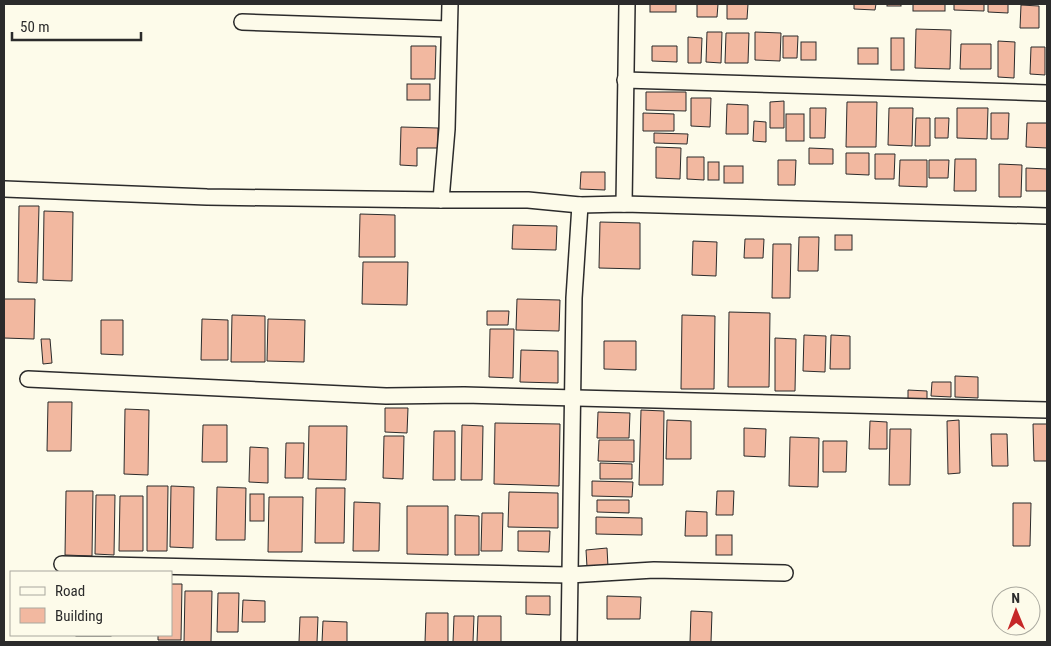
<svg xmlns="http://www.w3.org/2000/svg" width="1051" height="646" font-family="'Roboto Condensed',sans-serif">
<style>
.building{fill:#f2b8a0;stroke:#2b2b2b}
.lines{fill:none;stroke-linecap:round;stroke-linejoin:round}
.street-casing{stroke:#2b2b2b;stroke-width:18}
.street{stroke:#fdfbea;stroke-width:15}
</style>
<rect width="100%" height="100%" fill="#fdfbea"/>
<g class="building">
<rect x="650" y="4" width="26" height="8"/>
<polygon points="697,4 718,4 717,17 697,17"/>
<polygon points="727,4 748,4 747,19 727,19"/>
<polygon points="854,4 876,4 875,10 854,9"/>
<rect x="887" y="4" width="14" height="2"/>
<rect x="913" y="4" width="32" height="7"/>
<polygon points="954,4 984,4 984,11 954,10"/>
<polygon points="988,4 1008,4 1008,13 988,12"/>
<polygon points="1021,5 1039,6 1039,28 1020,28"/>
<polygon points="916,29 951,30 950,69 915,68"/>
<polygon points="707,32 722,32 721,63 706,62"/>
<polygon points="755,32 781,33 780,61 755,60"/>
<polygon points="726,33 749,33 748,63 725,63"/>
<polygon points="783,36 798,36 797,58 783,58"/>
<polygon points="688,37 702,38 701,63 688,63"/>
<rect x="891" y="38" width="13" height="32"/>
<polygon points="998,41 1015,42 1014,78 998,77"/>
<rect x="801" y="42" width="15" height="18"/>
<polygon points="961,44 991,44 991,69 960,69"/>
<polygon points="411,46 436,46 435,79 411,79"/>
<polygon points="652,46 677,46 677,62 652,61"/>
<polygon points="1031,47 1045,47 1045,75 1030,74"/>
<rect x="858" y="48" width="20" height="16"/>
<rect x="407" y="84" width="23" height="16"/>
<polygon points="646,92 686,92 686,111 646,110"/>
<polygon points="691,98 711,98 710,127 691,126"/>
<polygon points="784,101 784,128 770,128 770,102"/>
<polygon points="847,102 877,102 876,147 846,147"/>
<polygon points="727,104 748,105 748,134 726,134"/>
<polygon points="810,108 826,108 825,138 810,138"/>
<polygon points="889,108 913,108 912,146 888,145"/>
<polygon points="957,108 988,108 987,139 957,138"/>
<polygon points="643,113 674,114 674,131 643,131"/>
<polygon points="991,113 1009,113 1008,139 991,139"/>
<rect x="786" y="114" width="18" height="27"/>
<polygon points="916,118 930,118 930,146 915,146"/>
<polygon points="935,118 949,118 948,138 935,138"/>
<polygon points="754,121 766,122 766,142 753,141"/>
<polygon points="1027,123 1047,123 1047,148 1026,147"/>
<polygon points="401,127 438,128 438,148 417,148 417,166 400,165"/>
<polygon points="654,133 688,134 687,144 654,143"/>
<polygon points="656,147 681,148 680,179 656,178"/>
<polygon points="809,148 833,149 833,164 809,164"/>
<polygon points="846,153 869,153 869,175 846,174"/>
<polygon points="875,154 895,154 894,179 875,179"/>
<polygon points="687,157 704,157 704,180 687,179"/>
<polygon points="955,159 976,159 976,191 954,191"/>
<polygon points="778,160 796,160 795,185 778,185"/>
<polygon points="900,160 927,160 927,187 899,186"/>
<polygon points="929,160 949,160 948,178 929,178"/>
<rect x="708" y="162" width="11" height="18"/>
<polygon points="999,164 1022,165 1021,197 999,197"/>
<rect x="724" y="166" width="19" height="17"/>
<polygon points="1026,168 1047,169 1047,191 1026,191"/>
<polygon points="581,172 605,172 605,190 580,189"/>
<polygon points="19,206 39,206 37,283 18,282"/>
<polygon points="44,211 73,212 72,281 43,280"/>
<polygon points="360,214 395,215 395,257 359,257"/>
<polygon points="600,222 640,223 640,269 599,268"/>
<polygon points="513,225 557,226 556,250 512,249"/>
<rect x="835" y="235" width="17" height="15"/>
<polygon points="799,237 819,237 818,271 798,271"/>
<polygon points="745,239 764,239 763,258 744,258"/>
<polygon points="693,241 717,242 716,276 692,275"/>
<polygon points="773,244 791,244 790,298 772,298"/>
<polygon points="363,262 408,262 407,305 362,304"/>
<polygon points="4,299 35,299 34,339 4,338"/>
<polygon points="517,299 560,300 559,331 516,330"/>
<polygon points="487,311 509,311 508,325 487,325"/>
<polygon points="729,312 770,313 769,387 728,387"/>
<polygon points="232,315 265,316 265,362 231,362"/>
<polygon points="682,315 715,316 714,389 681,389"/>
<polygon points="202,319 228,320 228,360 201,360"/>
<polygon points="268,319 305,320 304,362 267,361"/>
<polygon points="101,320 123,320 123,355 101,354"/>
<polygon points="490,329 514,329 513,378 489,377"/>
<polygon points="804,335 826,336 825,372 803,371"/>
<polygon points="831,335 850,336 850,369 830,369"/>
<polygon points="775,338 796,339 795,391 775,391"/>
<polygon points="41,339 50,339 52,363 43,364"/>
<polygon points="604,341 636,341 636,370 604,369"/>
<polygon points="521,350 558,351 558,383 520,382"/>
<polygon points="955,376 978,377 978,398 955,397"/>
<polygon points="932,382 951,382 951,397 931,396"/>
<polygon points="908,390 927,391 927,404 908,403"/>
<polygon points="48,402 72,402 71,451 47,451"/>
<polygon points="385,408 408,408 407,433 385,432"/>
<polygon points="125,409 149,410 148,475 124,474"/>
<polygon points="641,410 664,411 663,485 639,485"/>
<polygon points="598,412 630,413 629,438 597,438"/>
<polygon points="667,420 691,421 691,459 666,459"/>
<polygon points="959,420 960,473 948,474 947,421"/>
<polygon points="870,421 887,422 887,449 869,449"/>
<polygon points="495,423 560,424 559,486 494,484"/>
<polygon points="1033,424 1047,424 1047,461 1034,461"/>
<polygon points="203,425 227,425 227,462 202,462"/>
<polygon points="462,425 483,426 482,480 461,480"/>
<polygon points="309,426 347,426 346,480 308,479"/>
<polygon points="744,428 766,429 765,457 744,456"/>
<polygon points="890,429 911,429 910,485 889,485"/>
<polygon points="434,431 455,431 455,480 433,480"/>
<polygon points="991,434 1007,434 1008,466 992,466"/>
<polygon points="384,436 404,436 403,479 383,478"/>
<polygon points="790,437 819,438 818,487 789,486"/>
<polygon points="599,440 634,440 634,462 598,461"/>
<polygon points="823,441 847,441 846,472 823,472"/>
<polygon points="286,443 304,443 303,478 285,478"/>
<polygon points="250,447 268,448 268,483 249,482"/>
<polygon points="600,463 632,464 632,479 600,479"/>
<polygon points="592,481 633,482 632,497 592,496"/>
<polygon points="147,486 168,486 167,551 147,551"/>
<polygon points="171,486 194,487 193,548 170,547"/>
<polygon points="217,487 246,488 245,540 216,540"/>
<polygon points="316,488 345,488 344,543 315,543"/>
<polygon points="66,491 93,491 92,556 65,555"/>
<polygon points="717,491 734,491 733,515 716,515"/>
<polygon points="509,492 558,493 558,528 508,527"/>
<rect x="250" y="494" width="14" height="27"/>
<polygon points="96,495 115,495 114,555 95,554"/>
<polygon points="120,496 143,496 143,551 119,551"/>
<polygon points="269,497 303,497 302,552 268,552"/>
<polygon points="597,500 629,500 629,513 597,512"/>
<polygon points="354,502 380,503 379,551 353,551"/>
<polygon points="1013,503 1031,503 1030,546 1013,546"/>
<polygon points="407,506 448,506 448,555 407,554"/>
<polygon points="686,511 707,512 707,536 685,536"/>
<polygon points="482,513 503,513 502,551 481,551"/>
<polygon points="455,515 479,516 479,555 455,555"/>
<polygon points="596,517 642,518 642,535 596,534"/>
<polygon points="518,531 550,531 549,552 518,551"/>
<rect x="716" y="535" width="16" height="20"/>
<polygon points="607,548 608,567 587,567 586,550"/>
<polygon points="171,584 182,584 181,640 158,640 158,635 171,635"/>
<polygon points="185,591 212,591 211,642 184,642"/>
<polygon points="218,593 239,593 238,632 217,632"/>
<polygon points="526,596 550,596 550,615 526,614"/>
<polygon points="607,596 641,597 640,619 607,619"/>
<polygon points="243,600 265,601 265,622 242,622"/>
<polygon points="691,611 712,612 711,642 690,642"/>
<polygon points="426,613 448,613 448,642 425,642"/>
<polygon points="454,616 474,616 473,642 453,642"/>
<polygon points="478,616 501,616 501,642 477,642"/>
<polygon points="300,617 318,617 317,642 299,642"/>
<polygon points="323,621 347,622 347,642 322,642"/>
<rect x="76" y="635" width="35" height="1"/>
</g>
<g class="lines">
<defs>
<g id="street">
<polyline points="450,4 447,129 441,200 528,200 580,205 624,204 1047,216"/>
<polyline points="242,22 449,29"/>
<polyline points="625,80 1047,93"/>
<polyline points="5,189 207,197 441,200"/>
<polyline points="624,204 627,4"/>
<polyline points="28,379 386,396 464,395 1047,410"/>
<polyline points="62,564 569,575 654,570 785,573"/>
<polyline points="569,642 574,298 580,205"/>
</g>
</defs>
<use href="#street" class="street-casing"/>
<use href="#street" class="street"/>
</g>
<rect width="1051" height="646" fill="none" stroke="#2b2b2b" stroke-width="10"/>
<rect x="10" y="571" width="162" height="65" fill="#fdfbea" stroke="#a9a89e"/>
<rect x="20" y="587" width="25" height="8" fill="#fdfbea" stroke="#a9a89e"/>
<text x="55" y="596" font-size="15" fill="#2b2b2b">Road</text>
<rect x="20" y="608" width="25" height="15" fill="#f2b8a0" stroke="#a9a89e"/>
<text x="55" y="621" font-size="15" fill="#2b2b2b">Building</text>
<g transform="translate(1016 611) rotate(359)"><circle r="24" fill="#fdfbea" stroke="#a9a89e"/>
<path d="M0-4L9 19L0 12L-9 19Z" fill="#c62828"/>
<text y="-8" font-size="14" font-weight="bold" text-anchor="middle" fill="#2b2b2b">N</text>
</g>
<path d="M12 32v8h129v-8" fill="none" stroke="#2b2b2b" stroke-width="2.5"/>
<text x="20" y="32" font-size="15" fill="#2b2b2b" stroke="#fdfbea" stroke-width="4" paint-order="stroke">50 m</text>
</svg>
